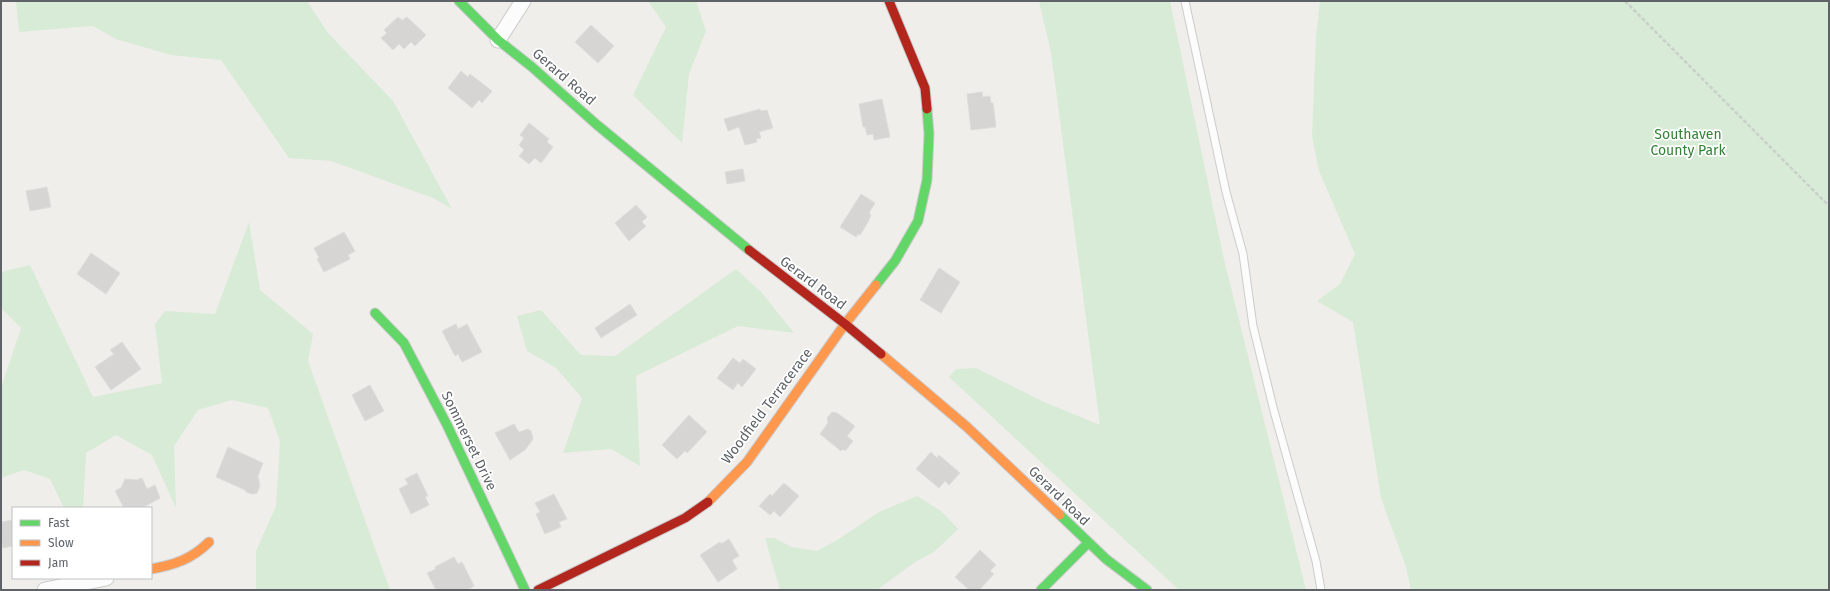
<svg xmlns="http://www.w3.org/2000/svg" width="1830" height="591" font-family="'Fira Sans',sans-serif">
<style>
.green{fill:#d8ebd6}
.building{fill:#d6d5d3;stroke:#deddd9}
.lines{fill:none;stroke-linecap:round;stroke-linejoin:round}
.lane-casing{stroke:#cbcccc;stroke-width:9}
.street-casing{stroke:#cbcccc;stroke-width:17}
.fast-casing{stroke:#cacacb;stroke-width:11}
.slow-casing{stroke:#cacacb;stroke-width:11}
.jam-casing{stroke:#cacacb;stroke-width:11}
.path{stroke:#cacfcc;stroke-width:2.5;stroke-dasharray:4 2;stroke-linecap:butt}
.lane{stroke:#fdfcfc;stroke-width:7}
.street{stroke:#fdfcfc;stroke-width:15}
.fast{stroke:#63d668;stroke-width:9}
.slow{stroke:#ff974d;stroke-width:9}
.jam{stroke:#b3261e;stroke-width:9}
.labels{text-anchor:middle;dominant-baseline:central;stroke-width:3.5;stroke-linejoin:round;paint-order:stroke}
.street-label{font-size:14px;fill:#5f6368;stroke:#fff}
.park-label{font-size:14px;fill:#348238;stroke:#fff}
</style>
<rect width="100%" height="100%" fill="#efeeea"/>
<g class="green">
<polygon points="16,1 307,1 328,33 393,101 452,209 433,198 331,161 289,158 221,60 171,55 116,39 93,26 19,32"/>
<polygon points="648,1 696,1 706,31 689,74 682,143 633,95 666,27"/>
<polygon points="1039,1 1170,1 1223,255 1306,590 1179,590 949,377 956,369 976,368 1044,402 1100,425 1051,52"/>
<polygon points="1320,1 1829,1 1829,590 1411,590 1406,567 1381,498 1353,322 1317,301 1340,284 1355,254 1319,171 1312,136 1316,36"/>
<polygon points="249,222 260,290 313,334 308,361 390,590 256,590 256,551 276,506 280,441 268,408 232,400 198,410 174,446 176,508 152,455 116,435 86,453 83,508 64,508 50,479 24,470 1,478 1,388 21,328 1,308 1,272 30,265 93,397 162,383 155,324 165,311 215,314"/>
<polygon points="736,269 762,293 794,333 738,326 636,376 640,466 611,449 563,453 582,398 556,368 527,351 517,316 541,310 581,355 615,356"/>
<polygon points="917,496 941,511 958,529 934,552 915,562 877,590 780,590 765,538 774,538 792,547 817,551 839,539 879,512"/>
</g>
<g class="building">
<polygon points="398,17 402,20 407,17 426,35 415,46 411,42 404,49 399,44 393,50 381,38 387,33 384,30"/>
<polygon points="591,25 614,46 598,63 575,42"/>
<polygon points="461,71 468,77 470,74 492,91 482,103 479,100 472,108 448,88"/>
<polygon points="982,92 983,97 990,96 991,103 993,103 996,127 971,130 967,94"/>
<polygon points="882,99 890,137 874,140 873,134 867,135 865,127 863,127 859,104"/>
<polygon points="760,109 761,111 767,110 773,128 759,132 761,138 756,139 757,142 745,145 739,127 728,131 724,119"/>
<polygon points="529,123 549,139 547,142 553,147 541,163 535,158 529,164 519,156 524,150 519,145 524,138 520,135"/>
<polygon points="743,169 745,181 727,184 725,172"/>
<polygon points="47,187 51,207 30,211 26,191"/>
<polygon points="861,194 875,203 869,213 871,215 868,222 860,235 858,234 856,237 840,227"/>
<polygon points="636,205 647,217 642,222 646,226 629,241 615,223"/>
<polygon points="344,232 355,251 348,255 350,259 324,272 317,259 319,258 314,248"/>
<polygon points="91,253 120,273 106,294 77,274"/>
<polygon points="939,268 960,282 941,313 920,300"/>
<polygon points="630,304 637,315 601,338 595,328"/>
<polygon points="456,324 458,329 467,324 482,352 462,362 458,354 455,356 442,331"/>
<polygon points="122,342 141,369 111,390 95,367 114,354 110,350"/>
<polygon points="733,358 740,363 743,359 756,369 742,387 738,383 733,390 717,378"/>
<polygon points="370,385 384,411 365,421 352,395"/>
<polygon points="832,412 837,413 855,426 847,436 853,441 845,451 843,449 841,451 820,434 828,423 827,418"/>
<polygon points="689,415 707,432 687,453 685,451 677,459 662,445"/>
<polygon points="514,424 519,432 528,429 531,431 533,439 525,450 510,460 495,433"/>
<polygon points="228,447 263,463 258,476 260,486 257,493 252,494 246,492 245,490 216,477"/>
<polygon points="931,452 937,458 939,455 960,473 949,485 945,481 939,488 916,469"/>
<polygon points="417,473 428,496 425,497 429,505 411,514 399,489 408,484 405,479"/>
<polygon points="142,478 147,489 155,485 160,498 142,508 124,508 115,491 121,488 125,479 137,480"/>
<polygon points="784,483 799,496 780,517 774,511 770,515 759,506 770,494 772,496"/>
<polygon points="554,494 567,519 559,522 561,527 545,534 536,514 540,512 535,503"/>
<polygon points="13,520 13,546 3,548 1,538 1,522"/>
<polygon points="729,539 739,556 732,560 737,569 718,582 700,555 720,542 721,544"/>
<polygon points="980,550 996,565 990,571 994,574 979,590 969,590 955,577"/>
<polygon points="454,557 458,564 462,562 474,586 467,590 436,590 427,573 436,569 435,567"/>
</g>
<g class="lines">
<defs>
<polyline id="lane" points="1185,1 1226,192 1243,254 1253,326 1274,411 1316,561 1321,590"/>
<g id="street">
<polyline points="498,40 523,1"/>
<polyline points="45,590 106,578"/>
</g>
<g id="fast">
<polyline points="459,1 498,40 532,67 596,124 749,250"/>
<polyline points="876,285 895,261 918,221 927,180 929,134 927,109"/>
<polyline points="375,313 404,343 447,425 525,590"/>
<polyline points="1060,515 1106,559 1147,590"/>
<polyline points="1041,590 1088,543"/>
</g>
<g id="slow">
<polyline points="881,354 967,427 1060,515"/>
<polyline points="708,502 747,462 845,324 876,285"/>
<path d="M 151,569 C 174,565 192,559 209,542"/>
</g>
<g id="jam">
<polyline points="889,1 925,88 927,109"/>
<polyline points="749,250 845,324 881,354"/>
<polyline points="538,590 685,518 708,502"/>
</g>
</defs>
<use href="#lane" class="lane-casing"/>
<use href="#street" class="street-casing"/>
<use href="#fast" class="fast-casing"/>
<use href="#slow" class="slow-casing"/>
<use href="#jam" class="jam-casing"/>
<polyline class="path" points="1625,1 1829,206"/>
<use href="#lane" class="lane"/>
<use href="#street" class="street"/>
<use href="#fast" class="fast"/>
<use href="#slow" class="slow"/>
<use href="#jam" class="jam"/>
</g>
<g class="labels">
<g class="street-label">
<text transform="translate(564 77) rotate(41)">Gerard Road</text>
<text transform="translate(813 283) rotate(37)">Gerard Road</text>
<text transform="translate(767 406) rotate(-53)">Woodfield Terracerace</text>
<text transform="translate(469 441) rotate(64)">Sommerset Drive</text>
<text transform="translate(1059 496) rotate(44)">Gerard Road</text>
</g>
<g class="park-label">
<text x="1688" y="134">Southaven<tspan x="1688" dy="16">County Park</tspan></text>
</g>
</g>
<rect width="1830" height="591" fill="none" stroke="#5f6368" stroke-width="4"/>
<rect x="12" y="507" width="140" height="72" fill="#ffffff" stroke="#bfc1c3"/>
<rect x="20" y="520" width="20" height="6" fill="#63d668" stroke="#bfc1c3"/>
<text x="48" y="527" font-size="12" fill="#5f6368">Fast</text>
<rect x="20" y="540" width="20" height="6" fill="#ff974d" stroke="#bfc1c3"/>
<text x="48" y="547" font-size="12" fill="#5f6368">Slow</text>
<rect x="20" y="560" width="20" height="6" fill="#b3261e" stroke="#bfc1c3"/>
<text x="48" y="567" font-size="12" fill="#5f6368">Jam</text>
</svg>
